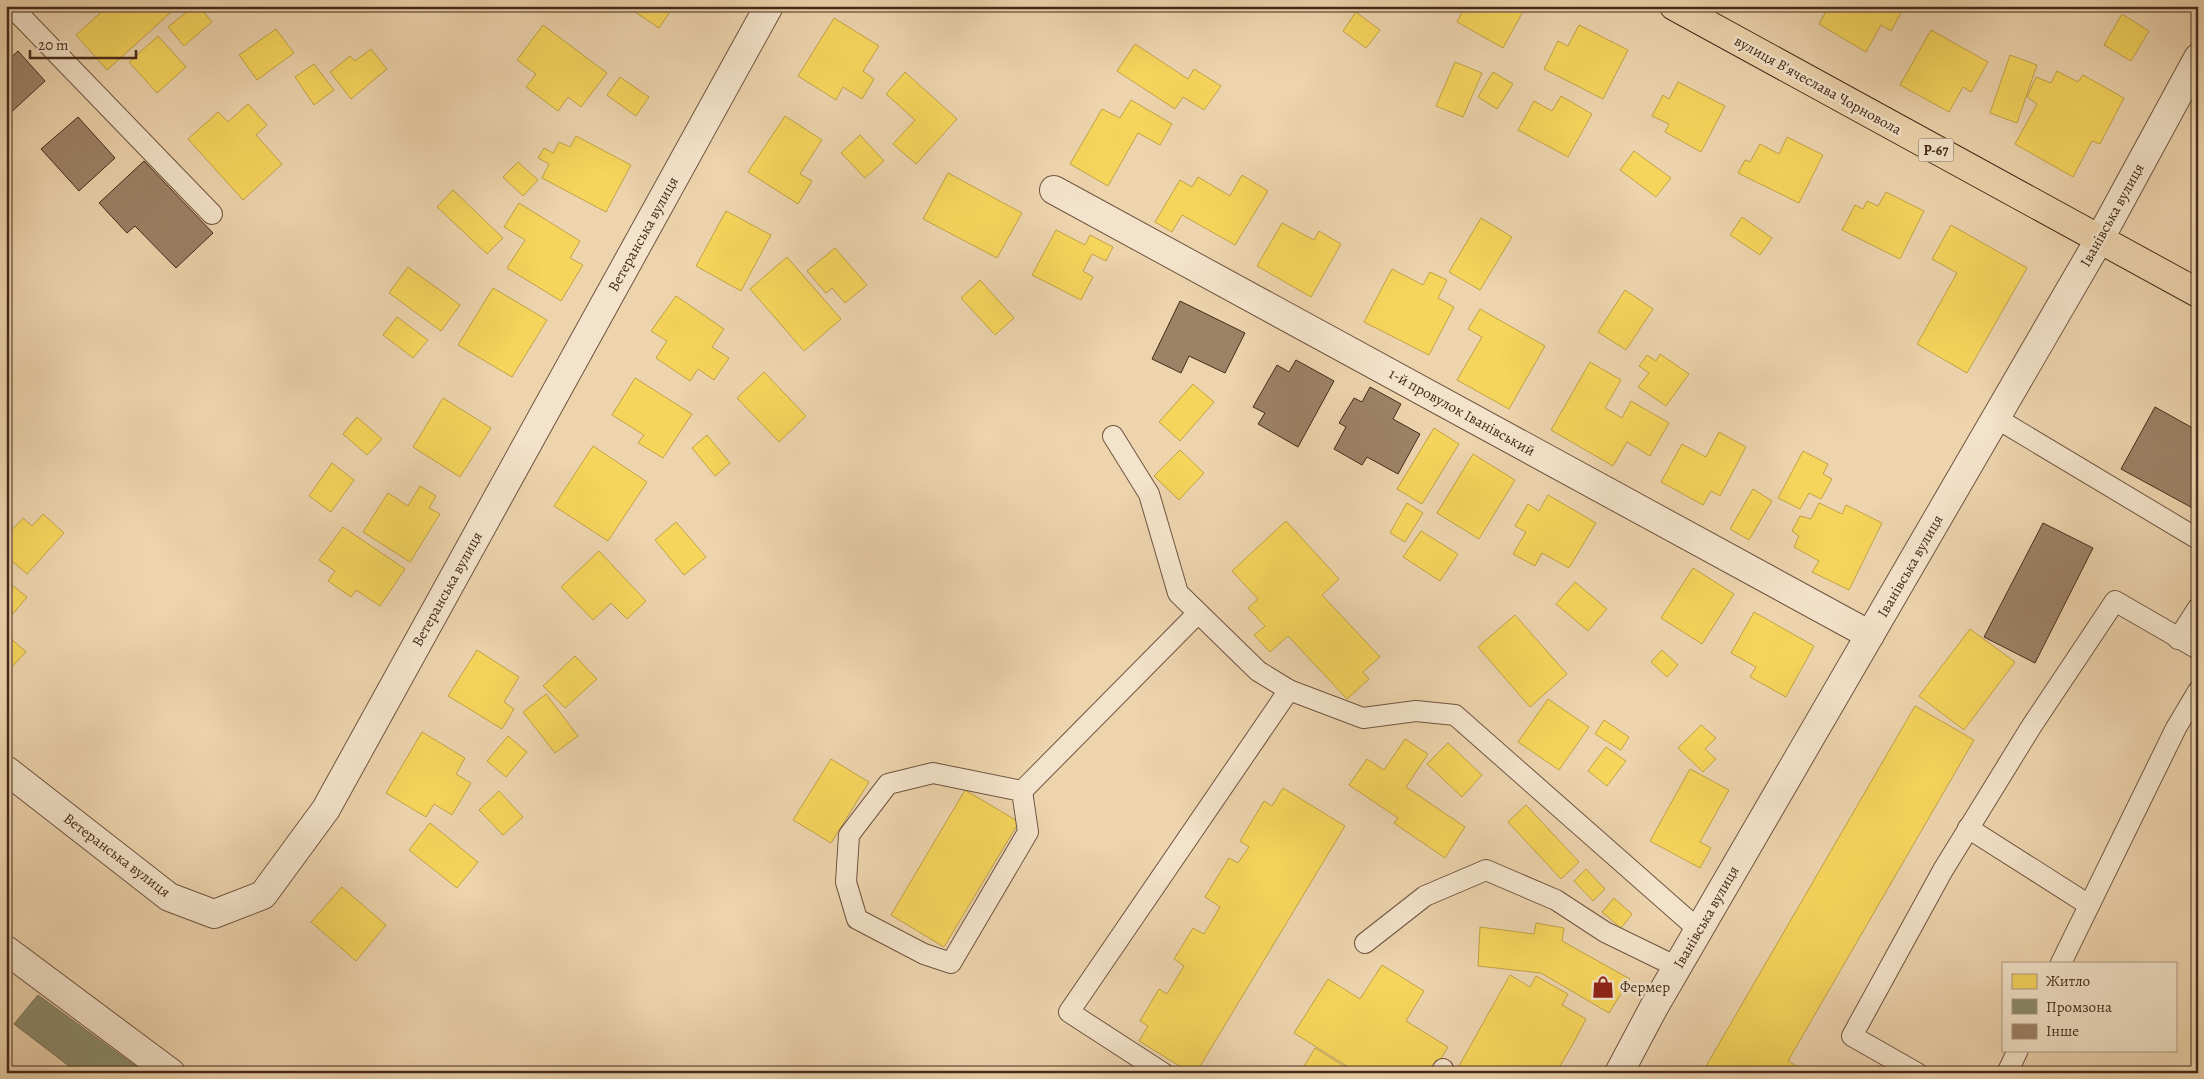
<svg xmlns="http://www.w3.org/2000/svg" width="2204" height="1079" font-family="Alegreya,serif">
<style>
.homes{fill:#f6d55c;stroke:#c1a248}
.industry{fill:#8c8c6e;stroke:#776f55}
.building{fill:#9c8267;stroke:#452a1b}
.lines{fill:none;stroke-linecap:round;stroke-linejoin:round}
.service-casing{stroke:#6f5440;stroke-width:22}
.minor-casing{stroke:#6f5440;stroke-width:30}
.primary-casing{stroke:#452a1b;stroke-width:30}
.service{stroke:#f3e3ca;stroke-width:20}
.minor{stroke:#f3e3ca;stroke-width:28}
.primary{stroke:#edd4ad;stroke-width:28}
.labels{text-anchor:middle;dominant-baseline:central;stroke-width:5;stroke-linejoin:round;paint-order:stroke}
.shield{fill:#f3e3ca;stroke:#796250;stroke-width:1}
.shield-label{font-size:14px;font-weight:bold;fill:#452a1b}
.street-label{font-size:15px;fill:#452a1b;stroke:#f3e3ca}
.poi-label{font-size:15px;fill:#452a1b;stroke:#f3e3ca;text-anchor:start}
</style>
<rect width="100%" height="100%" fill="#edd4ad"/>
<filter id="stains"><feTurbulence type="fractalNoise" baseFrequency=".004" numOctaves="4"/><feColorMatrix values="0 0 0 0 .2 0 0 0 0 .09 0 0 0 0 .02 0 0 0 .5 -.17"/></filter>
<radialGradient id="worn" r=".72"><stop offset=".6" stop-color="#630" stop-opacity="0"/><stop offset="1" stop-color="#630" stop-opacity=".3"/></radialGradient>
<g class="homes">
<polygon points="108,6 178,6 107,70 76,35"/>
<polygon points="194,6 199,6 212,22 184,46 168,27"/>
<polygon points="626,6 674,6 659,28"/>
<polygon points="1465,6 1526,6 1503,48 1457,22"/>
<polygon points="1829,6 1902,6 1904,8 1891,31 1881,25 1866,52 1819,24"/>
<polygon points="1356,12 1380,30 1366,48 1343,31"/>
<polygon points="2122,14 2149,31 2131,61 2104,45"/>
<polygon points="834,18 879,46 863,71 874,79 862,99 843,87 836,100 798,76"/>
<polygon points="543,25 607,73 581,107 568,97 558,111 526,87 536,74 517,60"/>
<polygon points="1579,25 1628,50 1603,99 1544,69 1558,41 1568,46"/>
<polygon points="276,29 294,53 257,80 239,55"/>
<polygon points="1931,30 1988,62 1971,92 1963,87 1949,112 1900,85"/>
<polygon points="158,36 186,67 157,93 129,62"/>
<polygon points="1135,44 1188,79 1194,69 1221,86 1204,110 1183,97 1175,109 1117,71"/>
<polygon points="371,49 387,69 351,99 330,72 350,56 355,61"/>
<polygon points="2010,55 2037,65 2017,123 1990,113"/>
<polygon points="1455,62 1482,73 1463,117 1436,106"/>
<polygon points="314,64 334,90 314,105 295,77"/>
<polygon points="2057,71 2078,82 2083,75 2124,98 2100,144 2092,141 2073,177 2015,144 2037,104 2027,97 2036,77 2051,83"/>
<polygon points="905,72 957,119 916,164 893,144 915,120 886,94"/>
<polygon points="1493,72 1513,84 1497,109 1478,97"/>
<polygon points="620,77 649,97 636,116 607,95"/>
<polygon points="1678,82 1725,106 1701,152 1665,132 1669,124 1652,116 1663,95 1669,99"/>
<polygon points="1561,96 1592,114 1568,157 1518,130 1534,101 1552,111"/>
<polygon points="1131,100 1172,124 1160,145 1138,133 1108,186 1070,164 1102,109 1120,118"/>
<polygon points="248,104 267,125 256,135 282,164 243,200 188,139 218,112 228,122"/>
<polygon points="785,116 822,140 800,174 812,181 798,204 748,172"/>
<polygon points="860,135 884,161 865,178 841,153"/>
<polygon points="576,136 631,165 606,212 542,178 549,164 538,158 544,148 553,153 559,142 570,147"/>
<polygon points="1787,137 1823,155 1799,203 1738,173 1745,160 1750,162 1760,144 1779,154"/>
<polygon points="1634,151 1671,178 1656,197 1620,170"/>
<polygon points="518,162 538,180 523,196 503,177"/>
<polygon points="948,173 1022,213 997,258 923,219"/>
<polygon points="1242,175 1268,191 1235,245 1182,215 1172,232 1155,222 1180,180 1192,187 1198,177 1230,196"/>
<polygon points="453,190 503,238 487,254 437,207"/>
<polygon points="1886,192 1924,211 1900,259 1842,230 1855,205 1863,209 1867,201 1878,206"/>
<polygon points="519,203 580,241 570,258 583,265 561,301 507,268 525,240 504,227"/>
<polygon points="726,211 771,235 741,291 696,266"/>
<polygon points="1742,217 1772,238 1760,255 1730,235"/>
<polygon points="1481,218 1512,237 1480,290 1449,272"/>
<polygon points="1282,223 1314,240 1319,231 1341,244 1311,297 1257,266"/>
<polygon points="1951,225 2027,268 1967,373 1917,344 1957,273 1932,259"/>
<polygon points="1056,230 1085,245 1090,235 1113,247 1106,261 1092,254 1083,271 1093,277 1081,300 1032,275"/>
<polygon points="835,248 867,285 845,303 832,288 826,293 807,271"/>
<polygon points="787,257 841,319 804,351 750,289"/>
<polygon points="408,267 460,305 441,331 389,293"/>
<polygon points="1392,269 1423,285 1430,272 1447,280 1438,298 1454,307 1429,355 1364,322"/>
<polygon points="980,280 1014,318 995,335 961,298"/>
<polygon points="493,288 547,320 512,377 458,345"/>
<polygon points="1625,290 1653,309 1626,350 1598,332"/>
<polygon points="676,296 724,329 712,347 729,358 714,380 698,369 690,381 656,358 667,341 651,331"/>
<polygon points="1480,309 1545,346 1509,409 1457,380 1482,337 1468,329"/>
<polygon points="397,317 428,340 413,358 383,335"/>
<polygon points="1660,354 1689,374 1666,406 1638,387 1649,373 1639,366 1647,355 1656,361"/>
<polygon points="1590,362 1621,380 1605,408 1622,418 1631,401 1669,423 1650,456 1627,442 1613,466 1551,430"/>
<polygon points="764,372 806,416 779,442 737,398"/>
<polygon points="635,378 692,414 663,458 638,443 644,435 612,415"/>
<polygon points="1193,384 1214,402 1180,441 1159,422"/>
<polygon points="443,398 491,428 460,477 413,447"/>
<polygon points="357,417 382,439 367,455 343,434"/>
<polygon points="1434,428 1459,444 1422,504 1397,489"/>
<polygon points="1719,432 1746,447 1720,496 1711,491 1703,505 1661,482 1682,444 1706,457"/>
<polygon points="707,435 730,463 715,476 692,448"/>
<polygon points="593,446 647,482 608,541 554,506"/>
<polygon points="1180,450 1204,473 1179,500 1154,476"/>
<polygon points="1803,451 1828,464 1823,474 1832,479 1821,499 1809,493 1800,509 1778,498"/>
<polygon points="1473,454 1515,480 1479,539 1437,513"/>
<polygon points="332,463 354,480 331,512 309,496"/>
<polygon points="420,486 436,496 429,508 440,514 410,562 363,532 388,493 408,506"/>
<polygon points="1753,489 1772,501 1749,540 1730,529"/>
<polygon points="1548,495 1596,523 1569,568 1542,553 1535,566 1513,554 1526,532 1515,526 1528,504 1539,511"/>
<polygon points="1407,503 1423,513 1405,542 1390,533"/>
<polygon points="1819,503 1842,514 1846,505 1882,523 1849,590 1812,572 1819,561 1794,547 1799,536 1792,531 1800,516 1811,519"/>
<polygon points="43,514 64,533 27,574 6,556 6,536 23,518 32,526"/>
<polygon points="1286,521 1339,579 1322,595 1380,657 1363,672 1369,679 1347,699 1288,636 1270,652 1254,635 1265,626 1248,608 1258,599 1232,571"/>
<polygon points="676,522 706,557 684,575 655,540"/>
<polygon points="343,527 405,569 380,606 356,590 351,597 328,581 335,571 319,560"/>
<polygon points="1421,531 1458,554 1440,581 1403,557"/>
<polygon points="599,551 646,601 627,619 611,603 593,620 561,587"/>
<polygon points="1693,568 1734,594 1702,644 1661,618"/>
<polygon points="6,580 27,597 6,622"/>
<polygon points="1575,582 1607,609 1588,631 1556,604"/>
<polygon points="1754,612 1814,646 1786,697 1750,677 1756,667 1731,653"/>
<polygon points="1515,615 1567,674 1530,707 1478,647"/>
<polygon points="1970,629 2015,662 1964,730 1919,696"/>
<polygon points="6,634 26,652 6,673"/>
<polygon points="477,650 519,677 504,702 514,709 502,729 448,696"/>
<polygon points="1662,650 1678,665 1667,677 1651,662"/>
<polygon points="575,656 597,679 565,708 543,686"/>
<polygon points="546,694 578,736 555,753 523,712"/>
<polygon points="1548,699 1589,727 1559,770 1518,742"/>
<polygon points="1915,706 1974,740 1788,1061 1808,1073 1702,1073"/>
<polygon points="1604,720 1629,737 1621,750 1595,734"/>
<polygon points="1701,725 1716,738 1705,749 1716,759 1703,772 1678,748"/>
<polygon points="422,732 465,758 456,774 471,783 452,815 434,804 426,817 386,793"/>
<polygon points="508,736 527,752 506,777 487,761"/>
<polygon points="1405,739 1428,754 1406,787 1465,827 1445,858 1394,823 1398,818 1349,785 1367,759 1384,770"/>
<polygon points="1448,743 1482,775 1462,797 1427,764"/>
<polygon points="1606,747 1626,761 1607,786 1588,771"/>
<polygon points="831,759 869,782 831,843 793,820"/>
<polygon points="1690,769 1729,790 1700,842 1711,848 1700,868 1650,841"/>
<polygon points="1283,788 1345,826 1196,1073 1191,1073 1139,1041 1148,1026 1140,1021 1159,989 1167,994 1184,966 1174,959 1193,928 1204,934 1220,907 1205,897 1229,858 1238,863 1249,847 1240,841 1264,801 1272,806"/>
<polygon points="965,790 1019,822 944,947 891,915"/>
<polygon points="499,791 523,817 503,835 479,810"/>
<polygon points="1526,805 1579,862 1561,879 1508,822"/>
<polygon points="430,823 478,862 457,888 409,850"/>
<polygon points="1586,869 1605,889 1593,901 1574,881"/>
<polygon points="342,887 386,925 356,961 311,922"/>
<polygon points="1614,898 1632,914 1621,928 1602,912"/>
<polygon points="1536,923 1564,928 1562,941 1630,979 1609,1013 1541,973 1478,966 1480,927 1534,934"/>
<polygon points="1382,965 1424,991 1406,1021 1448,1047 1432,1073 1358,1073 1294,1033 1328,979 1360,999"/>
<polygon points="1510,975 1530,987 1536,976 1568,994 1562,1005 1586,1019 1574,1042 1556,1073 1455,1073"/>
<polygon points="1315,1048 1355,1073 1300,1073"/>
</g>
<polygon class="industry" points="38,995 145,1073 78,1073 14,1024"/>
<g class="building">
<polygon points="18,51 45,81 7,116 6,62"/>
<polygon points="78,117 115,158 79,191 41,149"/>
<polygon points="144,161 213,233 176,268 135,226 127,233 99,203"/>
<polygon points="1180,301 1245,333 1225,373 1189,356 1181,373 1152,359"/>
<polygon points="1296,360 1334,381 1298,447 1258,424 1265,413 1253,407 1277,365 1289,372"/>
<polygon points="1370,387 1401,404 1393,419 1420,434 1398,474 1367,457 1362,465 1334,449 1346,427 1339,423 1354,398 1362,402"/>
<polygon points="2155,407 2198,431 2198,511 2121,469"/>
<polygon points="2043,523 2093,548 2035,663 1984,637"/>
</g>
<g class="lines">
<defs>
<g id="service">
<polyline points="11,6 212,214"/>
<polyline points="1996,418 2198,539"/>
<polyline points="1113,436 1149,494 1178,593 1258,671 1289,690 1363,718 1416,711 1455,715 1699,930"/>
<polyline points="2178,639 2198,608"/>
<polygon points="933,773 1022,791 1028,832 951,963 924,954 857,919 846,882 849,835 888,784"/>
<polyline points="1022,791 1198,613"/>
<polyline points="1968,828 2089,905"/>
<polyline points="1365,943 1425,896 1486,870 1556,900 1605,932 1677,967"/>
<polyline points="2061,963 2176,728 2198,691"/>
<polyline points="1163,1073 1069,1012 1289,690"/>
<polyline points="1441,1073 1443,1069"/>
<polyline points="1917,1073 1852,1036 1943,870 2031,727 2115,601 2198,649"/>
<polyline points="2007,1073 2018,1050"/>
</g>
<g id="minor">
<polyline points="1054,190 1870,635"/>
<polyline points="6,770 169,897 214,914 263,895 326,809 769,6"/>
<polyline points="6,950 171,1073"/>
<polyline points="1619,1073 1654,1007 2099,240 2198,58"/>
</g>
<polyline id="primary" points="1674,6 2198,293"/>
</defs>
<use href="#service" class="service-casing"/>
<use href="#minor" class="minor-casing"/>
<use href="#primary" class="primary-casing"/>
<use href="#service" class="service"/>
<use href="#minor" class="minor"/>
<use href="#primary" class="primary"/>
</g>
<defs>
<symbol id="shop-bare" viewBox="-9 -9 18 18"><path d="M-5-2.5h2.3a2.7 3.5 0 0 1 5.4 0H5L5.5 6h-11ZM-1.5-2.5h3a1.5 2.3 0 0 0-3 0Z" fill="#8f2418" stroke="#f3e3ca" stroke-width="2.5" paint-order="stroke"/></symbol>
</defs>
<g fill-rule="evenodd">
<use href="#shop-bare" x="1587" y="971" width="32" height="32"/>
</g>
<g class="labels">
<rect class="shield" x="1918.5" y="138.5" width="35" height="23" rx="4"/>
<g class="shield-label">
<text x="1936" y="150">Р-67</text>
</g>
<g class="street-label">
<text transform="translate(1818 85) rotate(29)">вулиця В'ячеслава Чорновола</text>
<text transform="translate(2112 215) rotate(-61)">Іванівська вулиця</text>
<text transform="translate(643 234) rotate(-61)">Ветеранська вулиця</text>
<text transform="translate(1462 412) rotate(29)">1-й провулок Іванівський</text>
<text transform="translate(1910 566) rotate(-60)">Іванівська вулиця</text>
<text transform="translate(447 589) rotate(-61)">Ветеранська вулиця</text>
<text transform="translate(117 855) rotate(37)">Ветеранська вулиця</text>
<text transform="translate(1706 917) rotate(-60)">Іванівська вулиця</text>
</g>
<g class="poi-label">
<text x="1620" y="987">Фермер</text>
</g>
</g>
<rect width="2204" height="1079" fill="none" stroke="#edd4ad" stroke-width="25"/>
<rect x="8" y="8" width="2189" height="1064" fill="none" stroke="#452a1b" stroke-width="2.5"/>
<rect x="12" y="12" width="2179" height="1054" fill="none" stroke="#452a1b"/>
<rect x="2002" y="962" width="175" height="90" fill="#f3e3ca" stroke="#ad9984"/>
<rect x="2012" y="974" width="25" height="15" fill="#f6d55c" stroke="#ad9984"/>
<text x="2046" y="986" font-size="15" fill="#452a1b">Житло</text>
<rect x="2012" y="999" width="25" height="15" fill="#8c8c6e" stroke="#ad9984"/>
<text x="2046" y="1012" font-size="15" fill="#452a1b">Промзона</text>
<rect x="2012" y="1024" width="25" height="15" fill="#9c8267" stroke="#ad9984"/>
<text x="2046" y="1036" font-size="15" fill="#452a1b">Інше</text>
<path d="M30 50v8h106v-8" fill="none" stroke="#452a1b" stroke-width="2.5"/>
<text x="38" y="50" font-size="15" fill="#452a1b" stroke="#f3e3ca" stroke-width="4" paint-order="stroke">20 m</text>
<rect width="100%" height="100%" filter="url(#stains)"/>
<rect width="100%" height="100%" fill="url(#worn)"/>
</svg>
